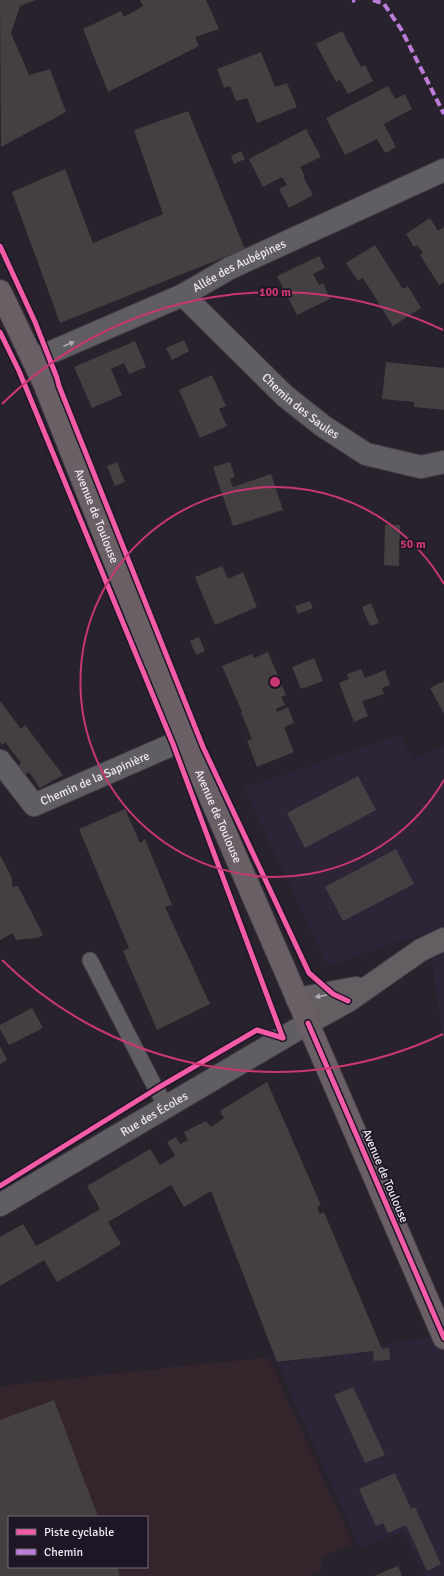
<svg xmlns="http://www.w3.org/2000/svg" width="444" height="1576" font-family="Signika,sans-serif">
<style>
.built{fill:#2e2437}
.education{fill:#34252d;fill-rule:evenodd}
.building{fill:#443f41}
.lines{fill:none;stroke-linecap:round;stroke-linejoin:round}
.lane-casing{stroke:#444048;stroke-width:17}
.street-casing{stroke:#444048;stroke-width:24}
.secondary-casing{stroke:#444048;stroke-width:24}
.primary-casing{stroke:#444048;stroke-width:24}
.lane{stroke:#605d63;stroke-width:15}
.street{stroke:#605d63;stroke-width:22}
.secondary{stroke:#645e63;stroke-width:22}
.primary{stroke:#695f64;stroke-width:22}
.quiet{stroke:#bd7bd9;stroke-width:4;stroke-dasharray:8 4;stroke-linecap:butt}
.cycleway-casing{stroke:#1e1625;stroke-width:8}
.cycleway{stroke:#f35aa7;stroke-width:5}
.oneway{fill:#aea9b2}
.oneway2{fill:#afaab2}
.ring{fill:none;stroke:#c83772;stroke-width:2}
.labels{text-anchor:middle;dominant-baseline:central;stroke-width:3.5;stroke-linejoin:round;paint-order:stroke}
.street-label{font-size:12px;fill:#ede8f2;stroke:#1e1625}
.centre{fill:#c83772;stroke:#1e1625;stroke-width:2}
.ring-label{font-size:12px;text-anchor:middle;font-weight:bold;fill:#c83772;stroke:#1e1625;stroke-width:3.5;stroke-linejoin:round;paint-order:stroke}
</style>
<rect width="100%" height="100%" fill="#27222c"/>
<g class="built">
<polygon points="400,735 413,760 444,745 444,1041 427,932 328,966 244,788"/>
<polygon points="444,1334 444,1576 425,1576 403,1532 360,1548 278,1364"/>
</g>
<path class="education" d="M 268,1357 L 353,1544 L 321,1558 L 322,1570 L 307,1576 L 0,1576 L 0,1386 ZM 9,1517 L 147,1517 L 147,1567 L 9,1567 Z"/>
<g class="building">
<polygon points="0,0 36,0 20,6 11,33 29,75 50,69 66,112 1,147"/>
<polygon points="140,0 206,0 219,29 195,37 199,46 108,92 83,29 121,11 124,17 143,6"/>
<polygon points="342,31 361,67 365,65 373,81 348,94 340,80 336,82 316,44"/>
<polygon points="261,52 275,87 287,83 297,107 257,123 247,98 236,101 230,86 224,88 217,69"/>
<polygon points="388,86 395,99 405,94 412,109 384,124 396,147 386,153 384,151 377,139 345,155 326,118"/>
<polygon points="188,111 245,249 60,323 12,192 65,169 93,243 163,214 134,130"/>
<polygon points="306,129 321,157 300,167 305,176 303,176 313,195 289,208 279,189 287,185 282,177 263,187 249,159"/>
<polygon points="241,151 245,159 234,164 231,156"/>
<polygon points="430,218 438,231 444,227 444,282 439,285 420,255 423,253 417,245 414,247 406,234"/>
<polygon points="375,245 403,289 408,286 421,308 393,326 363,278 358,281 346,263"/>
<polygon points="319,256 325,268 313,274 319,285 323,283 330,299 297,315 277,276"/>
<polygon points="184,340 189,351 172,360 166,348"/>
<polygon points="135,341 146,367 129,374 124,363 111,369 122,395 92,408 74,367"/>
<polygon points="386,362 444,368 444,410 414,407 414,402 382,399"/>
<polygon points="212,375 226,406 219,409 227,426 200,438 179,390"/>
<polygon points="117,462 125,482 115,486 107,466"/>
<polygon points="230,462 235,477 230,479 233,487 271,474 283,510 233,526 213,467"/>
<polygon points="385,525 400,525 399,566 384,565"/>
<polygon points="222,566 228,579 243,572 257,607 215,625 195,577"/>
<polygon points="310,601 313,608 298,614 295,606"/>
<polygon points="371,603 379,623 370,626 362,607"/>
<polygon points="199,637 205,651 196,655 190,641"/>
<polygon points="268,652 286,695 281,697 285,705 276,709 277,712 288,707 294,723 284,727 294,752 257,767 247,741 252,739 241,713 242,712 222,666 252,654 254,658"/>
<polygon points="314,658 323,681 301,689 292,667"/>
<polygon points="361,669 365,678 385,670 390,685 382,688 384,694 362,701 368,716 354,722 339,683 349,679 347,674"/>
<polygon points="444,681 444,714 430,688"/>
<polygon points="0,701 21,729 25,725 63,775 40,788 29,772 25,775 18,765 21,763 5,742 2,745 0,742"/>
<polygon points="358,776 376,810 305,848 287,813"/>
<polygon points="125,809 140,843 145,839 172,905 165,907 210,1004 157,1030 123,951 129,948 79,829"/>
<polygon points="396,849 414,884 343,921 325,887"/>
<polygon points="0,855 12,878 12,887 18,886 43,935 37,938 16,940 13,933 0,940"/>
<polygon points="32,1008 43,1028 9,1045 0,1029 0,1025"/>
<polygon points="0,1046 7,1060 0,1064"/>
<polygon points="267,1082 321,1205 317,1207 320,1214 324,1212 382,1349 389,1348 390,1360 374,1361 373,1351 277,1362 211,1191 184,1207 171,1185 108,1222 121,1244 83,1267 57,1282 44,1260 0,1286 0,1237 23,1224 36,1246 63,1231 100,1209 87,1186 150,1149 160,1165 175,1156 167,1142 176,1137 180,1144 188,1140 184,1132 206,1121 211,1127 224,1118 220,1111"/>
<polygon points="353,1387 385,1455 365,1463 334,1395"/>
<polygon points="54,1400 98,1517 9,1517 9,1567 117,1567 120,1576 0,1576 0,1420"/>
<polygon points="395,1473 411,1509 415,1507 441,1564 427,1571 406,1525 388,1533 383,1523 376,1526 359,1489"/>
<polygon points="398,1566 402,1576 374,1576"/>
</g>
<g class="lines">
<defs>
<polyline id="lane" points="90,960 156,1089 167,1106"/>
<g id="street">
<path id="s1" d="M 183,295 L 285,396 L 323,426 L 366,454 L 421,467 L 444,462"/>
<path id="s2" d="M 33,360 L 183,295 L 230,268 L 444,170"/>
<path id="s3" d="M 0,761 L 34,805 L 185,739"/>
<path id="s4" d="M 0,1205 L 308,1023"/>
</g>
<g id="secondary">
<polyline points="297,999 356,988"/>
<polyline points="308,1023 348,1001 421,950 444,939"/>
</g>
<g id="primary">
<path id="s5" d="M 0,291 L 44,383 L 185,739 L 444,1338"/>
</g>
</defs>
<use href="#lane" class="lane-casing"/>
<use href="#street" class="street-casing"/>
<use href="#secondary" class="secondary-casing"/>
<use href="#primary" class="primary-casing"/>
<use href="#lane" class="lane"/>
<use href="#street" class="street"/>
<use href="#secondary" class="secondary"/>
<use href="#primary" class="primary"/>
<g class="quiet">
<polyline points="373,0 384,4 401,29 444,114"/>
<polyline points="352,1 355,0"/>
</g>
<defs>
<g id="cycleway">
<polyline points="0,246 35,322 57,378 59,386 203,747 309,973 333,994 348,1001"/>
<polyline points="0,332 19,371 173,744 283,1038"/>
<polyline points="308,1023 444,1338"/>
<polyline points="0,1186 156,1089 257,1030 283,1038"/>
</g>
</defs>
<use href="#cycleway" class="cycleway-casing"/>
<use href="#cycleway" class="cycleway"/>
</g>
<defs><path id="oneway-solid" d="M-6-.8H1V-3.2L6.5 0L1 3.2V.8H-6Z"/></defs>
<use class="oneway" href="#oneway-solid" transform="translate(69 344) rotate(-23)"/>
<use class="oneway2" href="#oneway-solid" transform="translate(321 996) rotate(170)"/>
<g class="ring">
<path d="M444 780A195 195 0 1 1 444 584"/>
<path d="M443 1034A390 390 0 0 1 2 960M2 404A390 390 0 0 1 443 330"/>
</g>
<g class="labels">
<g class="street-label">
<text stroke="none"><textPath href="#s2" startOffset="227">Allée des Aubépines</textPath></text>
<text stroke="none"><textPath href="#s1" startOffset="162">Chemin des Saules</textPath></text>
<text stroke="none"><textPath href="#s5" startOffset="245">Avenue de Toulouse</textPath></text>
<text stroke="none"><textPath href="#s3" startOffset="122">Chemin de la Sapinière</textPath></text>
<text stroke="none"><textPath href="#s5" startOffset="569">Avenue de Toulouse</textPath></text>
<text stroke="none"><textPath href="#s4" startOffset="179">Rue des Écoles</textPath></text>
<text transform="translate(385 1176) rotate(67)">Avenue de Toulouse</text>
</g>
</g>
<circle cx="275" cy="682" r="6" class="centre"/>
<g class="ring-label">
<text x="275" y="296">100 m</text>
<text x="413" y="548">50 m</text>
</g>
<rect x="8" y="1516" width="140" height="52" fill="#1e1625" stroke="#716a77"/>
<rect x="16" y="1529" width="20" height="6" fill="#f35aa7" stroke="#716a77"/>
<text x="44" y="1536" font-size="12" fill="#ede8f2">Piste cyclable</text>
<rect x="16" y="1549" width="20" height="6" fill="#bd7bd9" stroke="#716a77"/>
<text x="44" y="1556" font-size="12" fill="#ede8f2">Chemin</text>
</svg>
